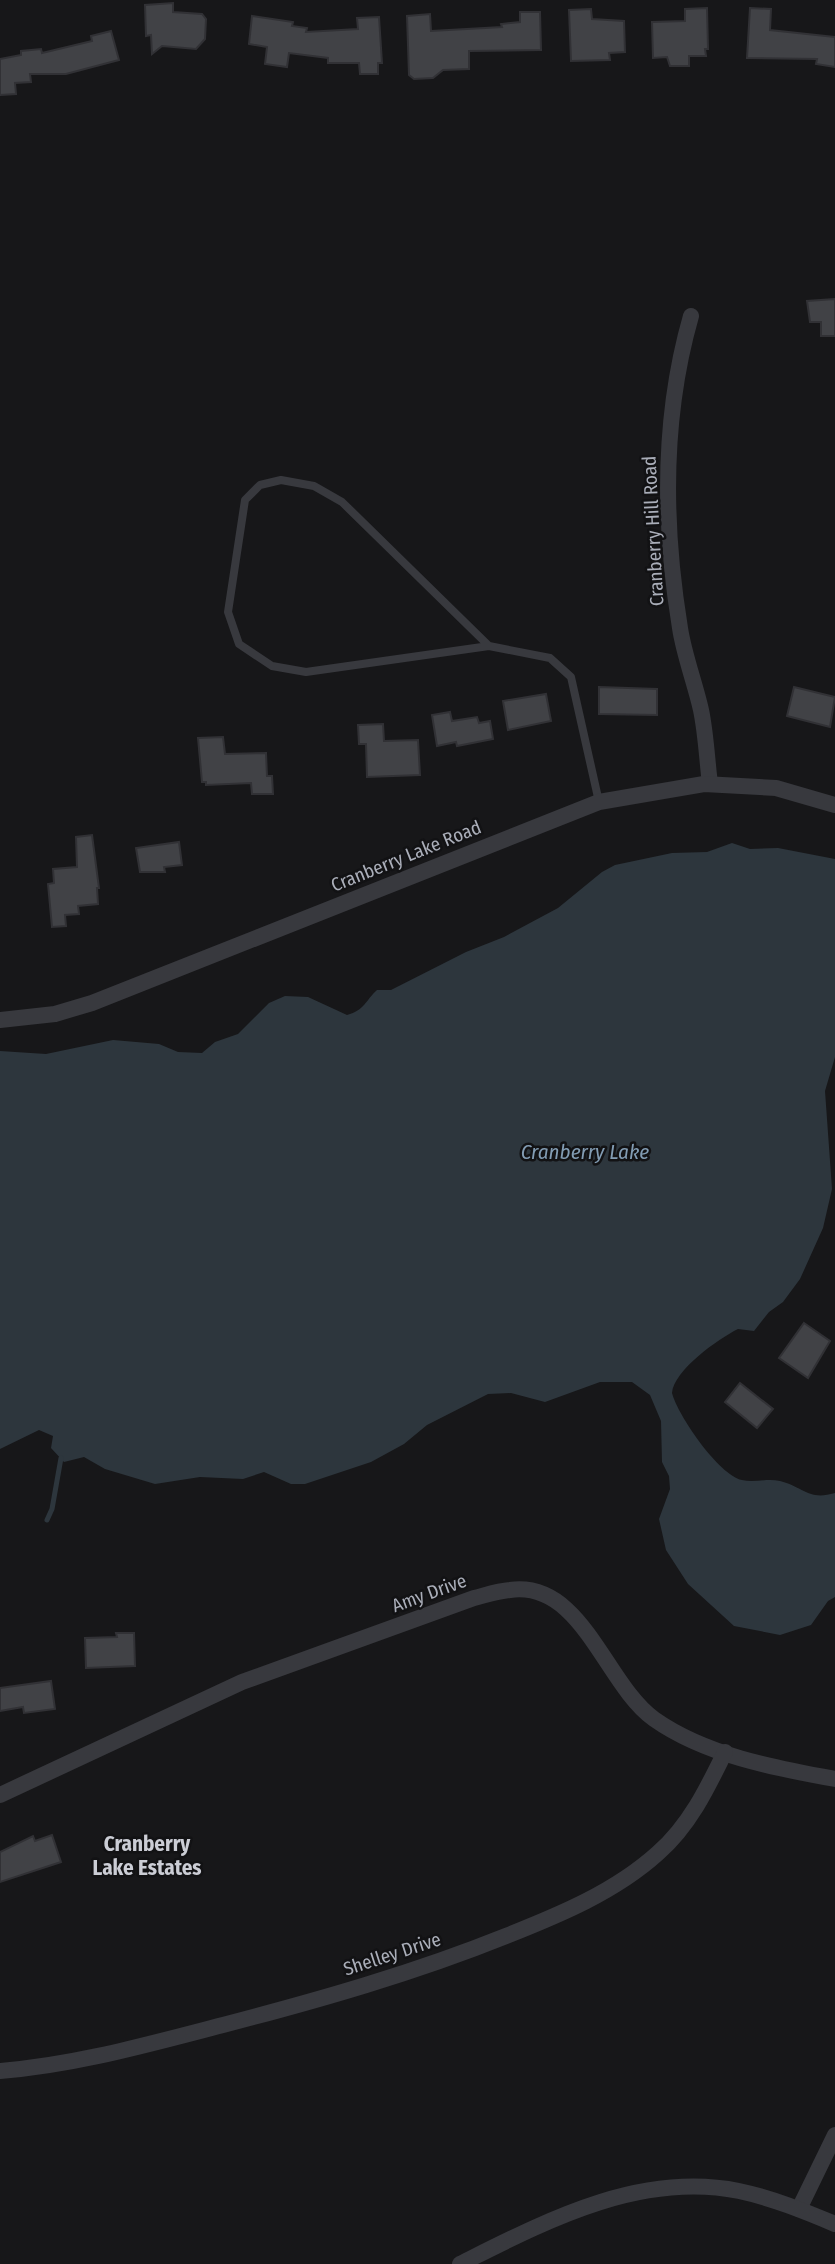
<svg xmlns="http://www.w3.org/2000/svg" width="835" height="2264" font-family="'Fira Sans Condensed',sans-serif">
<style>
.water{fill:#2d363d}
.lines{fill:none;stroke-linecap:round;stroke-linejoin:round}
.stream{stroke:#2d363d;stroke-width:5}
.building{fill:#414246;stroke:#313135;stroke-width:2}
.lane{stroke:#38393e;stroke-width:8}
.street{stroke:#38393e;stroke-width:16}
.labels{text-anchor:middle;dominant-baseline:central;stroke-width:5;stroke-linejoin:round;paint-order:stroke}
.street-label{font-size:19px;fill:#aaaeb9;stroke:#121214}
.water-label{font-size:21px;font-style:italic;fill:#829cb3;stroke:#121214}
.neighbourhood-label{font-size:21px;font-weight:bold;fill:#cbcdd5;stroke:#121214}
</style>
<rect width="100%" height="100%" fill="#171719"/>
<path class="water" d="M 732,843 L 750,849 L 778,848 L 835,859 L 835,1057 L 825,1091 L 832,1189 L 823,1228 L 800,1279 L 783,1302 L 769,1312 L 754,1331 L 738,1329 C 718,1339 674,1370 672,1393 C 678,1416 719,1475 742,1480 C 754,1483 767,1478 780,1481 C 804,1487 808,1501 835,1493 L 835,1597 L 828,1601 L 811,1625 L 780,1635 L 734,1626 L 688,1584 L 666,1550 L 659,1519 L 670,1489 L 669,1476 L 662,1462 L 661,1421 L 650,1395 L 632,1382 L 600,1382 L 545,1402 L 511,1393 L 488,1394 L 427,1425 L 404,1444 L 371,1462 L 305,1484 L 291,1484 L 264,1472 L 243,1479 L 200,1477 L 155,1484 L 105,1469 L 84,1457 L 64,1462 L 51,1448 L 53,1436 L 39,1430 L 0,1449 L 0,1051 L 46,1054 L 113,1040 L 159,1044 L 178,1052 L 202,1053 L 215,1042 L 238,1034 L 269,1003 L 285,996 L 308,997 L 347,1015 C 365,1010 365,1001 377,990 L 391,990 L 466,952 L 504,937 L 558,908 L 602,872 L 615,865 L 672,853 L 707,852 Z"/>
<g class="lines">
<polyline class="stream" points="47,1520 52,1509 61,1458"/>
</g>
<g class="building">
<polygon points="173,3 173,12 202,14 206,19 205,39 196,49 162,46 152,54 151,35 146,36 145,5"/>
<polygon points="707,8 708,49 705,49 706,56 689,56 689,66 670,66 667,57 653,58 652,22 685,21 685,9"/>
<polygon points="750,8 771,9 770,30 835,37 835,67 816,64 817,59 747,58"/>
<polygon points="591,9 592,19 624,21 625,52 609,53 610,60 571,61 569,10"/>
<polygon points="520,12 540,12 541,50 469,51 469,69 443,70 433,78 414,79 409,75 407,16 430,14 431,31 502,27 501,24 520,22"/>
<polygon points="252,16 293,22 292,26 307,28 306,32 358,29 357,18 379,17 382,63 378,63 378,74 360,74 359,63 328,63 328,58 289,53 287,67 265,64 267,47 249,44"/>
<polygon points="111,31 119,60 66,74 30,74 31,82 15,83 16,94 0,95 0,59 21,55 21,51 41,49 42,53 92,41 91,36"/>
<polygon points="835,299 835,336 821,336 821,322 810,322 807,301"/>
<polygon points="599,687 657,689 657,715 599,714"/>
<polygon points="794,687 835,697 830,727 787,716"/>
<polygon points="546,694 551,721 508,730 503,701"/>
<polygon points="450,712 452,721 477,717 479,723 490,721 493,739 457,746 456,742 437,746 432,715"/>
<polygon points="383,724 384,741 418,740 420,775 367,777 366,744 359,744 358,725"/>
<polygon points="223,737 225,754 266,753 267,776 272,776 273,794 252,794 251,783 206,785 206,782 202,782 198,738"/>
<polygon points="92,835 99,888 97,888 98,904 78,906 79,914 65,915 66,926 52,927 48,884 54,883 53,869 77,867 76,837"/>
<polygon points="179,842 182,865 164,867 165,872 140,872 136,848"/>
<polygon points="804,1323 830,1341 808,1378 779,1358"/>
<polygon points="740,1383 773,1409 757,1428 725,1402"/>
<polygon points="116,1633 134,1633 135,1666 86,1668 85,1638 117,1637"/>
<polygon points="51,1681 55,1709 24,1713 23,1707 0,1711 0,1688"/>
<polygon points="52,1835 61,1862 0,1882 0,1852 33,1836 35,1841"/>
</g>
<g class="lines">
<polyline class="lane" points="489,646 342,502 314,486 281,480 260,485 245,500 228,612 239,644 272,666 306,672 489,646 550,658 571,677 599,802"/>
<g class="street">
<path d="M 691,316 C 662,417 663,524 680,628 C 684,655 695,683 701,710 C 706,734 707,760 710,784"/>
<polyline points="0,1020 55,1014 92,1003 599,802 704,784 776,788 835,805"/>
<path d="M 0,1795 L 242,1682 L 474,1598 C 486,1595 498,1591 510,1590 C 582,1580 605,1684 654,1719 C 705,1755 774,1768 835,1779"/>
<path d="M 0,2071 C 76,2065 149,2044 223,2025 C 319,2000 414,1973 506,1936 C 559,1915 615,1892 658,1853 C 689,1826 707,1789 725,1752"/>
<polyline points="799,2209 835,2135"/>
<path d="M 460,2264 C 546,2221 640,2171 739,2191 C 772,2198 804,2211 835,2224"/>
</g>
</g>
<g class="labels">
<g class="street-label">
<text transform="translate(653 531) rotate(-93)">Cranberry Hill Road</text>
<text transform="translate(406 856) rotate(-22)">Cranberry Lake Road</text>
<text transform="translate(429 1593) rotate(-20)">Amy Drive</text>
<text transform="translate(392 1954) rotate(-18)">Shelley Drive</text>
</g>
<g class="water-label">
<text x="585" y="1152">Cranberry Lake</text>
</g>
<g class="neighbourhood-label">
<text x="147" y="1844">Cranberry<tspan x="147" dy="24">Lake Estates</tspan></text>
</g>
</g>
</svg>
